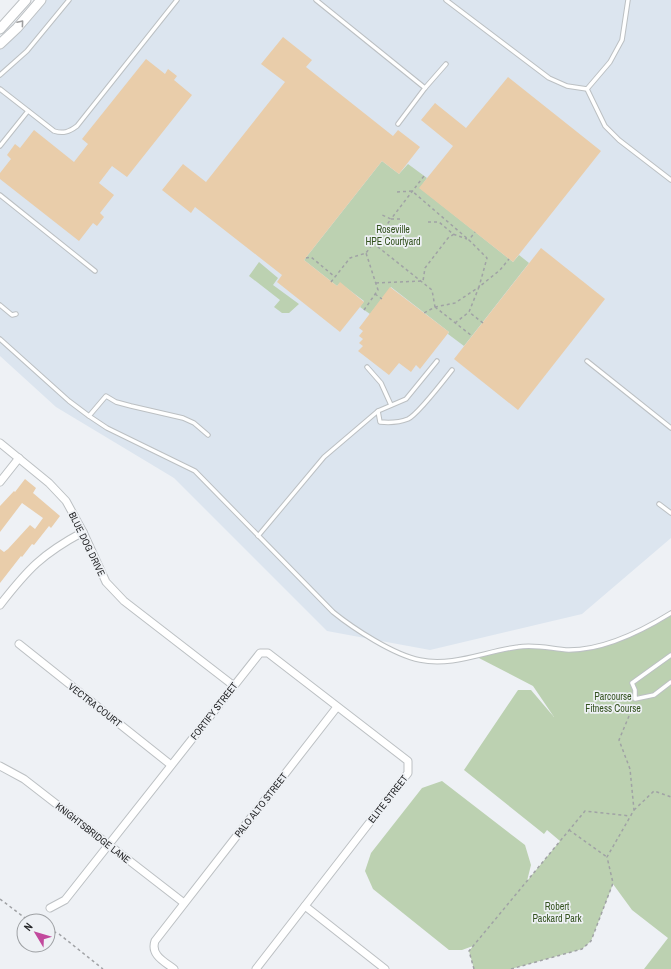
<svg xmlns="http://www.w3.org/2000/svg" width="671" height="969" font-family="'Archivo Narrow',sans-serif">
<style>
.built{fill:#dce5ef}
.green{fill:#bcd1b1}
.building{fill:#e9cdaa}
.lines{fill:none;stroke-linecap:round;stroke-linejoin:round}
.service-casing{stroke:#bcc0c3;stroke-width:5.5}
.minor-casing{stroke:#bcc0c3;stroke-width:9}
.tertiary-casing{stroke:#bcc0c3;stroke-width:11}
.path{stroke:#a0a2a5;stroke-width:1.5;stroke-dasharray:3 3;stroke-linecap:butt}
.service{stroke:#fff;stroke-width:3.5}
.minor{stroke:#fff;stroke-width:7}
.tertiary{stroke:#fff;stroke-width:9}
.oneway{stroke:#9e9e9f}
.labels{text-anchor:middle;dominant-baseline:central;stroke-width:3.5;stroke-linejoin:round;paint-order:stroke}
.park-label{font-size:10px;fill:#34521f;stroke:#eef1f5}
.street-label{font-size:10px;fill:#27282a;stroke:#eef1f5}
</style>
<rect width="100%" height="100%" fill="#eef1f5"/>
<polygon class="built" points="37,0 671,0 671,538 582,614 430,650 327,631 174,478 56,407 0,356 0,37"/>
<g class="green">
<polygon points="382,161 399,174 408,164 427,178 420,188 513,262 519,255 529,263 464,346 448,334 449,332 391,287 370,314 360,307 364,301 340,283 337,286 304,260"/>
<polygon points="259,262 278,278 273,285 299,304 289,313 282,313 274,307 280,300 249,276"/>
<path d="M 671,613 L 671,969 L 644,969 L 668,938 L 632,910 L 613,884 L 591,941 L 582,949 L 511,969 L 474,969 L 469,951 L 473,946 L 462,950 L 449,950 L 373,889 L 365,871 L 371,853 L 422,788 L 442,781 L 525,845 L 531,865 L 527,881 L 560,841 L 547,830 L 544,834 L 464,770 L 518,690 L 531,690 L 554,717 L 533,686 L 475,656 C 489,653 505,648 520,647 C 537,645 554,651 571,650 C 608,647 640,629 671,613 Z"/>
</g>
<g class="building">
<polygon points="283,37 312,60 306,67 393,136 398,130 420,147 399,174 382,161 304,260 337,286 340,282 364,302 340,332 277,282 282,275 195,207 191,213 162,190 183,164 206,182 285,82 261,64"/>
<polygon points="146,59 165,74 168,69 177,76 174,80 192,95 127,177 112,166 99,183 114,195 100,213 104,217 97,226 93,223 79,241 0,179 0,173 11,159 7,155 15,144 20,148 34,130 74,162 88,144 82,139"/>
<polygon points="508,77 601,151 513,262 419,188 453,146 421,120 435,103 466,128"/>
<polygon points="541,248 605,299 518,410 454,359"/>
<polygon points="390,287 449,332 420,369 416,365 411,372 399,363 389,375 358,351 363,346 359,343 363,339 359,336 363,331 359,328"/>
<polygon points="25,479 36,488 33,493 60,516 51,528 49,526 34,545 32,544 22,557 21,556 0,583 0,549 4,552 8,549 30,525 35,529 43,518 22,503 0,532 0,506 14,491 15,492"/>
</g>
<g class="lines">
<defs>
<g id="service">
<polyline points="316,0 425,88 398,124"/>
<polyline points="446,0 549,78 567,86 587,89 610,62 622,40 628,0"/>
<polyline points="0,75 27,51 69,0"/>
<polyline points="425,88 446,64"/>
<path d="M 0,89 L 54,131 C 63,134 69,132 77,126 L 177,0"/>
<polyline points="587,89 605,126 619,140 671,180"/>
<polyline points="0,146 28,111"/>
<polyline points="0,195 95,271"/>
<polyline points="0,305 12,315 16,314"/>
<path d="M 0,339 L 69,401 L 89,416 L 107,428 L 195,471 L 333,612 C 354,629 394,655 420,660 C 452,667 486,651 518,647 C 535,644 552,649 569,650 C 604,650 642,631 671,613"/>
<polyline points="587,361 671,428"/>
<polyline points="367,367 381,383 391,405"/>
<polyline points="378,411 406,399 437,361"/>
<polyline points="89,416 106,396 116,402 131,406 183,418 194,423 208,435"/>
<polyline points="659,504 671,513"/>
<path d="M 258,536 L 324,457 L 378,411 L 380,422 C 390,423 398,423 408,419 C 417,415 445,379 452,370"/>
<polyline points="671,655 632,683 635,690 635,699 654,695 671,682"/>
</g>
<g id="minor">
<polyline points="0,443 49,483 66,501 83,532 106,582 124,601 234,686"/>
<polyline points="0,482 19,458"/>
<path d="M 0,605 C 28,569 42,554 83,532"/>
<polyline points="19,644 171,765"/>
<polyline points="0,766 24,779 184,903"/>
<polyline points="305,906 385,969"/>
<polyline points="50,908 65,900 260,653 268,653 408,761 408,773 256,969"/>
<path d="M 174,969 C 165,962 150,955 155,941 L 337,707"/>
</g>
<g id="tertiary">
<polyline points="0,29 26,0"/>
<polyline points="0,44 17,28 41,0"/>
</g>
</defs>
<use href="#service" class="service-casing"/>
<use href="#minor" class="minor-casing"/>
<use href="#tertiary" class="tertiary-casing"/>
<g class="path">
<polyline points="397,192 412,191 469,240"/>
<polyline points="400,219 391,219 424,176"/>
<polyline points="428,222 439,222 453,234 467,239"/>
<polyline points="373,243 432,290 435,307 424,313"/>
<polyline points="306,258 311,257 335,277"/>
<polyline points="331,282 350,258 366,253 391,219 380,214"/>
<polyline points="376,283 423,281 425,268 448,238 454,234"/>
<polyline points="375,294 382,299"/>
<polyline points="435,307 455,303 479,287 487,258 469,240 475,232"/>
<polyline points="435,307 472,336"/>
<polyline points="364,310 378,290 366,253"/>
<polyline points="455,323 469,312"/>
<polyline points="483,323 469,312 479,287 500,270 509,259"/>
<polyline points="634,810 654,791 671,797"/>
<polyline points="569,830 607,857"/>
<polyline points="0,899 29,921"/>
<polyline points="42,921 43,920"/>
<polyline points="48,929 59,934 103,969"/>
<polyline points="474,969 469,951 585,811 630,816"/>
<polyline points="511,969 582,949 591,941 613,883 607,857 634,810 630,769 619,740 634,704"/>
</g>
<use href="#service" class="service"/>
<use href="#minor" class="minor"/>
<use href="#tertiary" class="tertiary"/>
</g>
<defs><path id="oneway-chevron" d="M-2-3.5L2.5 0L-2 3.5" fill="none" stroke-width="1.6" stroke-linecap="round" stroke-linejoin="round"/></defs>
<use class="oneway" href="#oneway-chevron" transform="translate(21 23) rotate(-50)"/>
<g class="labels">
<g class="park-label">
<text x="393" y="229">Roseville<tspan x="393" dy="12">HPE Courtyard</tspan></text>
<text x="613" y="696">Parcourse<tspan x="613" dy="12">Fitness Course</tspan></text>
<text x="557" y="906">Robert<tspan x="557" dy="12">Packard Park</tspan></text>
</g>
<g class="street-label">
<text transform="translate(87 544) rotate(64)">BLUE DOG DRIVE</text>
<text transform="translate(95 705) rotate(38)">VECTRA COURT</text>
<text transform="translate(214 711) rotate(-52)">FORTIFY STREET</text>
<text transform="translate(388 799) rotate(-52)">ELITE STREET</text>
<text transform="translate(261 805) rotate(-52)">PALO ALTO STREET</text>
<text transform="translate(93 833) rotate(38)">KNIGHTSBRIDGE LANE</text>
</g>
</g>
<g transform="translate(36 933) rotate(308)"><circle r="19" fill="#eef1f5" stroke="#9ea1a4"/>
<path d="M0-3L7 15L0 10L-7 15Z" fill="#c2499d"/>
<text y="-6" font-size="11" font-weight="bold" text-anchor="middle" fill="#27282a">N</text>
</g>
</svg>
